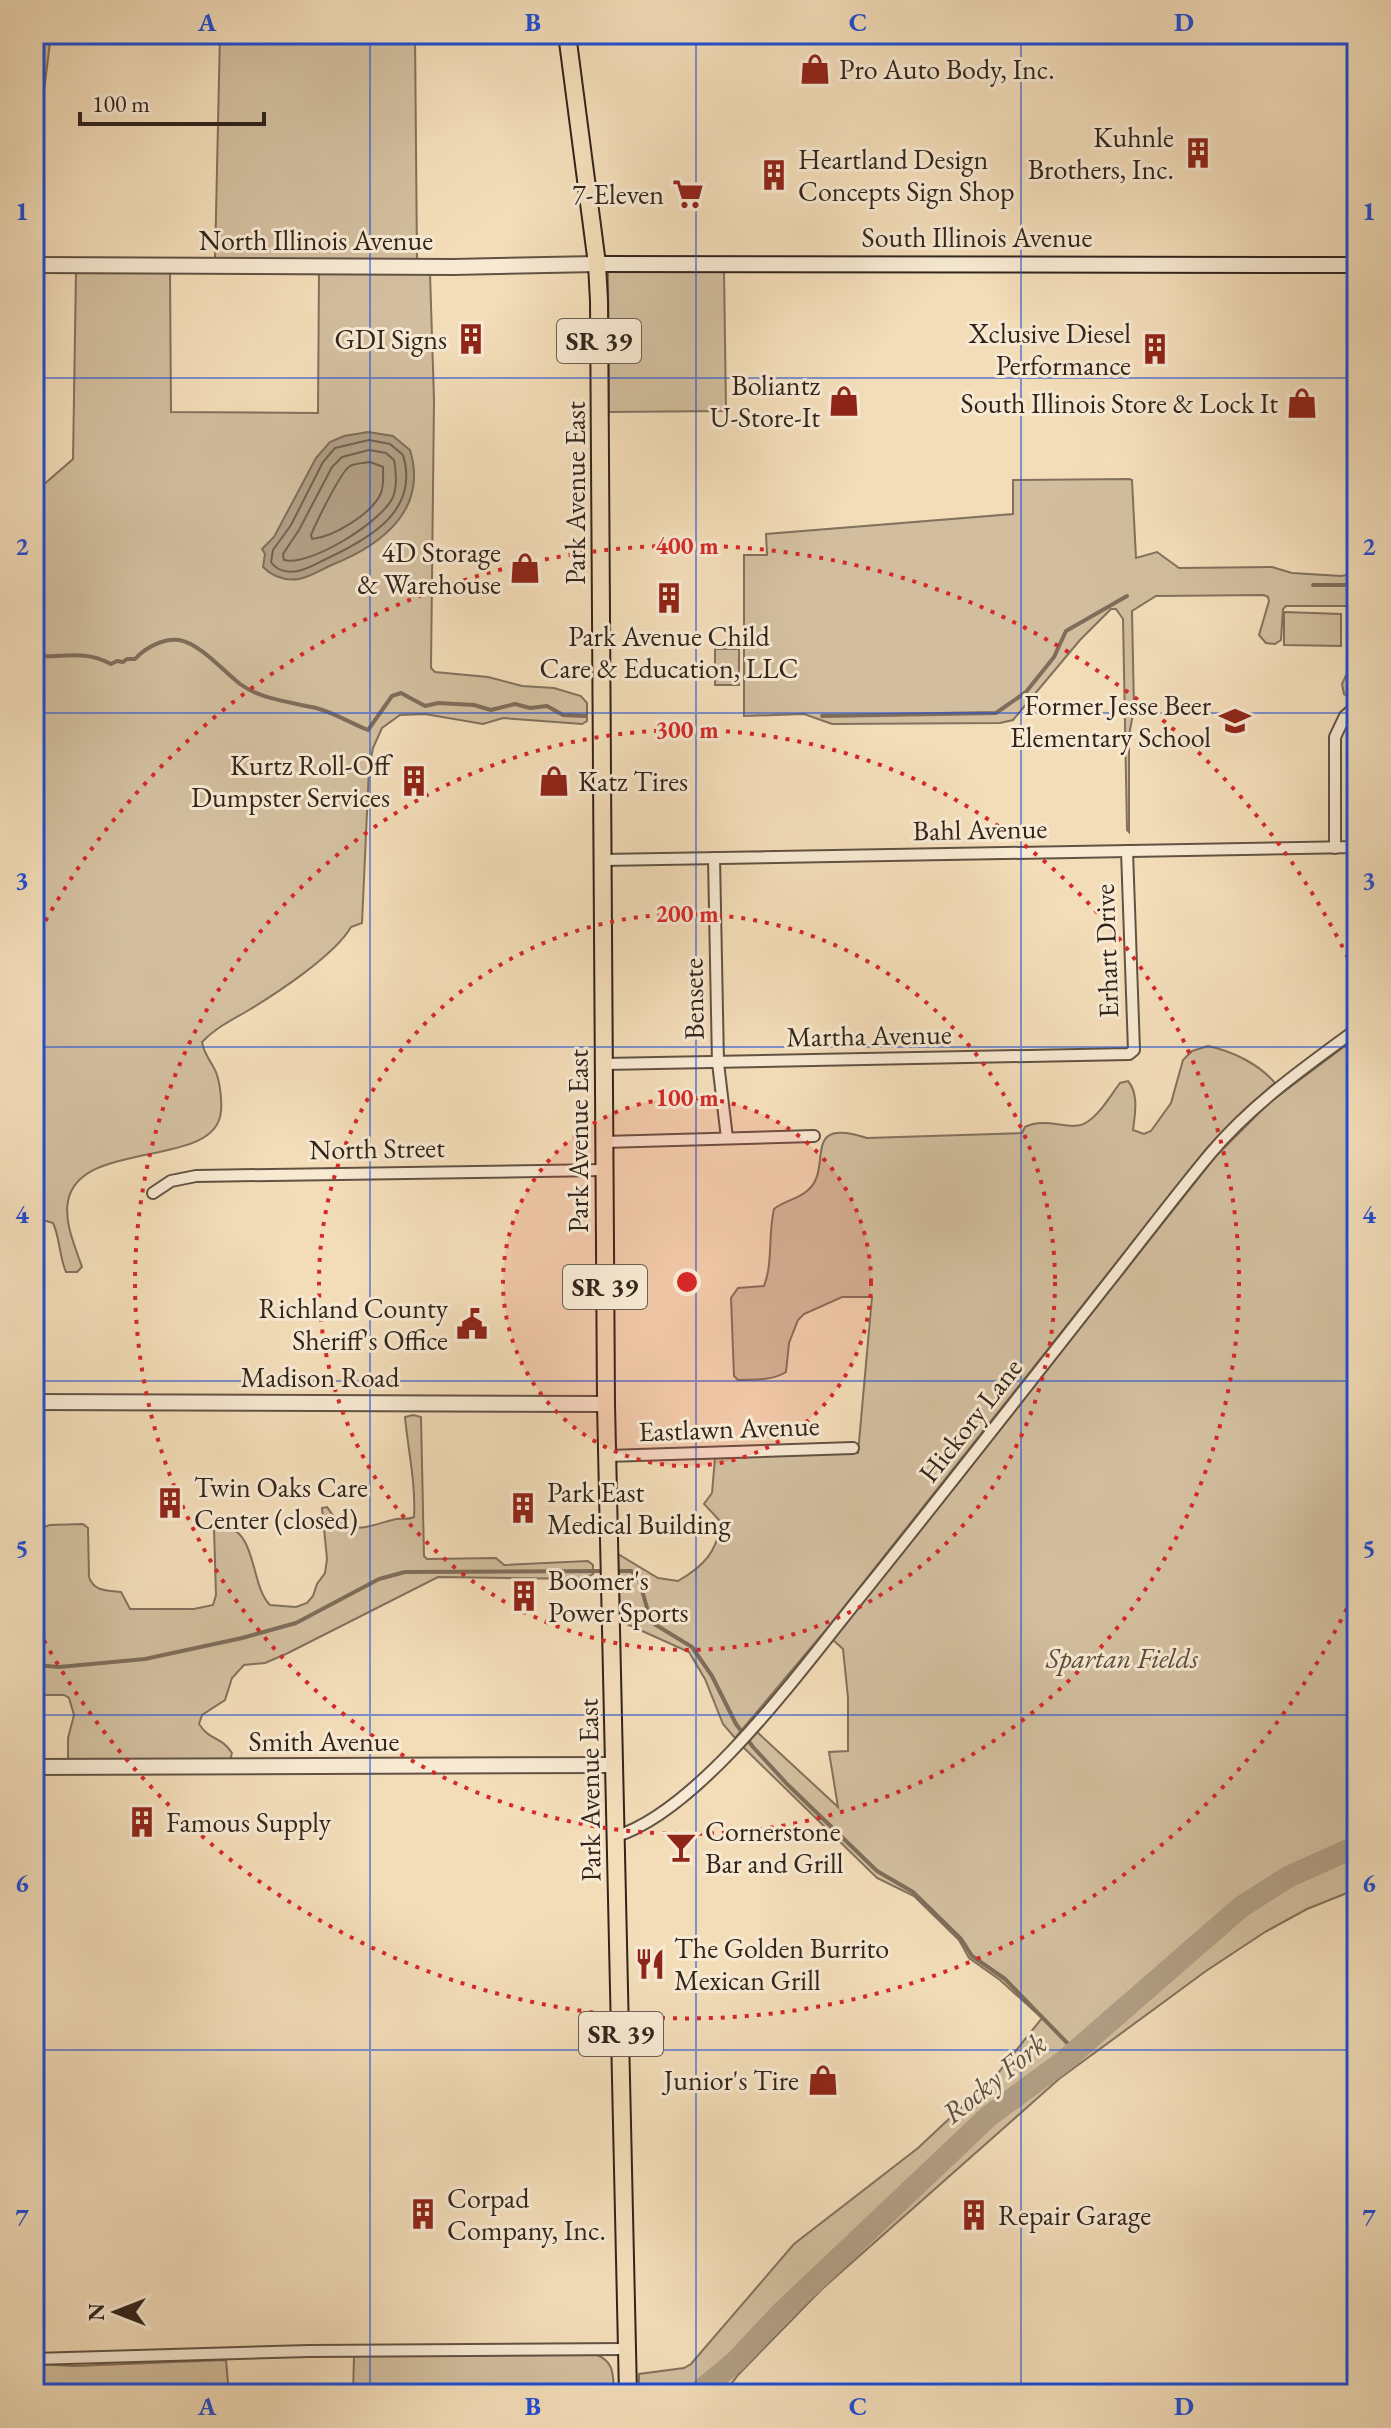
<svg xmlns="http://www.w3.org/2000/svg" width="1391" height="2428" font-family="'EB Garamond',serif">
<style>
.green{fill:#d2be9e;stroke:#82715d;stroke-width:2}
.water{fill:#b19e84;stroke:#7e6d5a;stroke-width:2}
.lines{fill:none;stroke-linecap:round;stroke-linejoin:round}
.shore{stroke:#726150;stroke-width:2}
.stream{stroke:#7e6d5a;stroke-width:4}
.river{stroke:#b19e84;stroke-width:22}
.minor-casing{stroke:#625243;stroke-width:14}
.tertiary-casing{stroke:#625243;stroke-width:18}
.secondary-casing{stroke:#32241c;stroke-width:18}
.primary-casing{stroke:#32241c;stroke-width:20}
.minor{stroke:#f7e9d2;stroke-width:10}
.tertiary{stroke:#f7e9d2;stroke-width:14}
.secondary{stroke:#f7e9d2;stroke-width:14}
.primary{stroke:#f3ddb9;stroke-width:16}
.grid{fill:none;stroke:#1d4ed8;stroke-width:2;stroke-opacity:0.55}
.ring{fill:none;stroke:#d62828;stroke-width:4;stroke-dasharray:4 8}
.labels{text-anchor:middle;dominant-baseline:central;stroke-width:6;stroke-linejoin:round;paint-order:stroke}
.shield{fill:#f7e9d2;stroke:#6d5f53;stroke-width:2}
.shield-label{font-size:26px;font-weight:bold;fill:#32241c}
.poi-label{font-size:28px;fill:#32241c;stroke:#f7e9d2;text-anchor:start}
.street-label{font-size:28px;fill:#32241c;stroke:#f7e9d2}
.park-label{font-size:28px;font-style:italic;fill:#5a4a3c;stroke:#f7e9d2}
.water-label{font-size:30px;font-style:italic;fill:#5e4f40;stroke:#f7e9d2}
.centre{fill:#d62828;stroke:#f7e9d2;stroke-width:4}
.ring-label{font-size:24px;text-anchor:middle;font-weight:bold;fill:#d62828;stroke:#f7e9d2;stroke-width:6;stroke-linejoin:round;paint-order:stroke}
.neatline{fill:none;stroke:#1d4ed8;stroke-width:3}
.grid-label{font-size:26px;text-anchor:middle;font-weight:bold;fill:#1d4ed8}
</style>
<rect width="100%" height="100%" fill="#f3ddb9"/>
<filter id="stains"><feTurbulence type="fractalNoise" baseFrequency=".0025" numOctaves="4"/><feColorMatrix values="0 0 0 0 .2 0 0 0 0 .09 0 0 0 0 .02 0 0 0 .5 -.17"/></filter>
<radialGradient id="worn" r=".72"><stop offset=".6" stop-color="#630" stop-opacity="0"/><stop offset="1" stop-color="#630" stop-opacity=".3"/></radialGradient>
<g class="green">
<polygon points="34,34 51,34 34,173"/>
<polygon points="220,34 415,34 417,260 215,259"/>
<polygon points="724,270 726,411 609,412 608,271"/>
<path d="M 76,271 L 170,272 L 171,412 L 318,413 L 319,272 L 430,273 L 434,400 L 431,668 L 435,672 L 488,677 L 522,686 L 554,688 L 581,696 L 587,703 L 587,721 L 582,724 L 503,718 L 483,724 L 425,714 L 400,715 L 382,728 L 373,748 L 369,768 L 362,923 L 351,927 C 335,955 277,993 249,1010 C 232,1020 215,1028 202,1042 C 205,1058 213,1062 217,1075 C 220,1084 222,1101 221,1111 C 217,1170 80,1138 68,1201 C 64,1223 75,1246 82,1267 L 77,1272 L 66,1272 C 59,1256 60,1238 53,1223 L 43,1220 L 34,1222 L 34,493 L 73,459 Z"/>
<polygon points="1129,479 1132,480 1136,558 1157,552 1179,568 1272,567 1292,573 1341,576 1357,573 1357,695 1353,699 1344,694 1342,684 1348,671 1349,610 1346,606 1286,606 1283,609 1281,640 1275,644 1266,643 1259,635 1269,601 1268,597 1264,595 1156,596 1132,611 1134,709 1129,735 1129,832 1127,830 1123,619 1116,609 1111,609 1080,640 1013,720 1000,723 832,724 804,714 744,716 744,555 767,555 766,534 1013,514 1013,480"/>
<polygon points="1284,612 1341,614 1341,646 1284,645"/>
<rect x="715" y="649" width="24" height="36"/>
<polygon points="1357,1037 1357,1889 1307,1909 1265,1932 1206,1971 1059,2079 822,2289 738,2375 724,2394 639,2394 639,2374 684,2368 691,2364 794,2244 918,2148 998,2073 1042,2018 1000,1980 969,1958 959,1940 914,1896 877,1878 742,1746 756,1731 838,1807 829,1752 848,1751 848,1698 843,1649 833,1640 1216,1156 1270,1102"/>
<path d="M 1208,1046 C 1232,1051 1259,1064 1275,1083 L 1244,1110 L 1207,1148 L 825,1631 L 735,1738 L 723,1724 L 705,1679 L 689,1652 L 620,1621 L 618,1554 L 658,1578 L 678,1581 C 704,1566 717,1552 721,1522 L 704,1504 L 712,1493 L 715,1458 L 858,1453 L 872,1297 L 842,1297 L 804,1314 L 798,1320 L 789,1343 L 786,1372 C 772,1381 755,1379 738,1380 L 734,1376 L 731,1298 L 738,1288 L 764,1286 C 773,1264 768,1234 774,1209 C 784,1201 798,1199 807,1191 C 835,1169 798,1116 867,1138 L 1022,1133 L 1025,1127 C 1048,1116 1071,1133 1087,1122 C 1100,1114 1111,1095 1120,1083 L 1128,1081 C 1139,1094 1135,1114 1133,1130 L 1144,1134 L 1151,1131 L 1171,1103 L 1183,1060 L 1192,1051 Z"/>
<path d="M 413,1415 L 421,1417 L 424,1556 L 427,1559 L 496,1558 L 504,1565 L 588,1561 L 593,1565 L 593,1574 L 584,1579 L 438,1577 L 286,1654 L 265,1663 L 244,1665 L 232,1678 L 225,1700 L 202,1715 L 199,1724 C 211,1742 220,1735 232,1753 L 230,1760 L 68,1761 L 68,1738 L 74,1715 L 69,1698 L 64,1695 L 34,1695 L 34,1530 L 50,1525 L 83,1524 L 88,1528 L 89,1577 C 94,1592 107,1590 121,1592 L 130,1609 L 194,1609 L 213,1605 L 216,1595 L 214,1528 C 259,1520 248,1583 270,1605 L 296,1607 L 307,1603 L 313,1596 L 317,1584 L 325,1573 L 327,1559 L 322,1508 L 327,1507 C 347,1539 367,1526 396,1519 C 403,1518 408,1520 414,1517 C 416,1484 408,1450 405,1417 Z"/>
<path d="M 595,2354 C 615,2362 613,2374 614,2394 L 353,2394 L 354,2356 Z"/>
<polygon points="226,2360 229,2394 34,2394 34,2364 74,2366"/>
</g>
<path class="water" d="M 368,432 L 393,436 L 410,450 C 428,509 383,544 334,564 C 322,569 312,576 299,579 C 285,581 273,577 263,567 L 265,554 L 262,549 L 274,537 L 316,458 L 330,442 L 344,436 Z"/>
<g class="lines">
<g class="shore">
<path d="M 369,440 L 390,444 L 403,455 C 420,511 369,539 326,559 C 317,563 308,569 298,571 C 288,573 277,571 271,562 L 273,550 L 291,525 L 323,462 L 335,448 Z"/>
<path d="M 369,450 L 386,453 L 394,460 C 396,471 397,487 393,497 C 382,522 309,567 284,560 L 283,554 L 299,530 L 332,467 L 342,457 Z"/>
<path d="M 370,462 L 383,467 C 383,475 384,485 381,493 C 372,514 333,537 312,539 L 311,535 C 316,523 341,471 350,466 C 356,463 364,463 370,462 Z"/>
</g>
<g class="stream">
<polyline points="1313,585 1357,585"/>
<path d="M 34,656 C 63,658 84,649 111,664 L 117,661 L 123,662 L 127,659 L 135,659 C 145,648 163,638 179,640 C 201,644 223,671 240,684 C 262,700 291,702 316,708 C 335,713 350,723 368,730 L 392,696 L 401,693 L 425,706 L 438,703 L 474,705 L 491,710 L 515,704 L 530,708 L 547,706 L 563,715 L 585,716"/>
<polyline points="822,716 996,713 1026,692 1054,657 1066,631 1127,596"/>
<polyline points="615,1571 631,1571 638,1576 651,1622 692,1647 712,1676 736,1724 753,1747 787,1784 877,1871 913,1892 961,1939 972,1956 1005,1979 1075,2051"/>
<polyline points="34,1665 59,1667 145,1659 242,1638 296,1623 379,1579 405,1572 606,1571"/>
</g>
<polyline class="river" points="696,2394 735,2362 782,2312 989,2116 1064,2061 1241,1907 1288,1877 1357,1846"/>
<defs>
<g id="minor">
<polyline points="1335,848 1335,737 1345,716 1357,706"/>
<polyline points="714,858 718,1063 727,1138"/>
<polyline points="603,860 1357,847"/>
<polyline points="604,1064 1129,1054 1134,1050 1127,851"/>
<polyline points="604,1142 814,1136"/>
<polyline points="153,1193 171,1181 196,1176 604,1170"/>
<polyline points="607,1456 853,1448"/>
<path d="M 617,1836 C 704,1808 809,1659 868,1587 C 949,1486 1028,1385 1108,1283 C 1142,1240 1175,1196 1210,1154 C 1251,1105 1305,1067 1357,1029"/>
<polyline points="34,2359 309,2351 627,2349"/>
</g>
<g id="tertiary">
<polyline points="34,265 453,267 597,264"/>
<polyline points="34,1402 606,1404"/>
<polyline points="34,1767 615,1765"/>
</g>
<polyline id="secondary" points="597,264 1357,265"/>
<polyline id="primary" points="567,34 597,264 599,301 606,1404 628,2394"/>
</defs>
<use href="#minor" class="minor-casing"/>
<use href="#tertiary" class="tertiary-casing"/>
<use href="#secondary" class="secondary-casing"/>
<use href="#primary" class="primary-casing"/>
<use href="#minor" class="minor"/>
<use href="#tertiary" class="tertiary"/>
<use href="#secondary" class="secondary"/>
<use href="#primary" class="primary"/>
</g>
<path class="grid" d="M 370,34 L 370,2394M 696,34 L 696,2394M 1021,34 L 1021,2394M 34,378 L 1357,378M 34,713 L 1357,713M 34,1047 L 1357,1047M 34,1381 L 1357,1381M 34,1715 L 1357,1715M 34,2050 L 1357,2050"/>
<circle cx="687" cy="1282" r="184" fill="#d62828" fill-opacity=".12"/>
<g class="ring">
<circle cx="687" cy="1282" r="184"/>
<circle cx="687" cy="1282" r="368"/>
<circle cx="687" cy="1282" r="552"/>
<path d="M1357 1587A736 736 0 0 1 34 1622M34 942A736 736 0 0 1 1357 977"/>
</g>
<defs>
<symbol id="shop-bare" viewBox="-9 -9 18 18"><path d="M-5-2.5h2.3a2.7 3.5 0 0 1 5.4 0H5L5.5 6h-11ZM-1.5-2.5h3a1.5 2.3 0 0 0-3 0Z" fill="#8f2418" stroke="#f7e9d2" stroke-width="2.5" paint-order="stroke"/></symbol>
<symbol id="building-bare" viewBox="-9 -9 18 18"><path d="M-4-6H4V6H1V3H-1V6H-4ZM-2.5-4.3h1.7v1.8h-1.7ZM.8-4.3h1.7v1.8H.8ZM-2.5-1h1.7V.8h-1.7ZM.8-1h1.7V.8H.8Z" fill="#8f2418" stroke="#f7e9d2" stroke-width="2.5" paint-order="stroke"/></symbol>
<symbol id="supermarket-bare" viewBox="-9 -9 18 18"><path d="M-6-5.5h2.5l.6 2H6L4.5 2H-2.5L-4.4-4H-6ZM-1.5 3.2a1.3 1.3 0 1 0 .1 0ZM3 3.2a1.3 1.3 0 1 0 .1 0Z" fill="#8f2418" stroke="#f7e9d2" stroke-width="2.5" paint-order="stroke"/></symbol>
<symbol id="school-bare" viewBox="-9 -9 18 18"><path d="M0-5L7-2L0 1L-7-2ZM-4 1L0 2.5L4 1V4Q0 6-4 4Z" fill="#8f2418" stroke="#f7e9d2" stroke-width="2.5" paint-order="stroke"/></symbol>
<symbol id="civic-bare" viewBox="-9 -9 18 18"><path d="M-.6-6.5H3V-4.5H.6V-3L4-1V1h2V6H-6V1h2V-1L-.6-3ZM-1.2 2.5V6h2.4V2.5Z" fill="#8f2418" stroke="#f7e9d2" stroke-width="2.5" paint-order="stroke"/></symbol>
<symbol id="bar-bare" viewBox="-9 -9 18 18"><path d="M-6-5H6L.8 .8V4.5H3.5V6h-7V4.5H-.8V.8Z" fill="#8f2418" stroke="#f7e9d2" stroke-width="2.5" paint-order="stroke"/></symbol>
<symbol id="restaurant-bare" viewBox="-9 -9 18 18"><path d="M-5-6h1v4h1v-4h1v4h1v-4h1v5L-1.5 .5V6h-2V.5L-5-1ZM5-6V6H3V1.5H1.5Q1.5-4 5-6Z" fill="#8f2418" stroke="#f7e9d2" stroke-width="2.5" paint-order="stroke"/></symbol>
</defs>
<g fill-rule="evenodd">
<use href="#shop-bare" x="793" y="47" width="44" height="44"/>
<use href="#building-bare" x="1176" y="131" width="44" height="44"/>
<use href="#building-bare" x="752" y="153" width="44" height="44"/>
<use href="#supermarket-bare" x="666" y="172" width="44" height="44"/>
<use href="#building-bare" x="449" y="317" width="44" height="44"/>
<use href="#building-bare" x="1133" y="327" width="44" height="44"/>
<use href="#shop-bare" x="822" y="379" width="44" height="44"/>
<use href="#shop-bare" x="1280" y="381" width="44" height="44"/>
<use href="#shop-bare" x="503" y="546" width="44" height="44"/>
<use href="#building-bare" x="647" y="576" width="44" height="44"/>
<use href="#school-bare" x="1213" y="699" width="44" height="44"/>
<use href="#building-bare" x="392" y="759" width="44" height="44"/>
<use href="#shop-bare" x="532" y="759" width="44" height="44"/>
<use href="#civic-bare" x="450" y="1302" width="44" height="44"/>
<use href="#building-bare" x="148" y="1481" width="44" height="44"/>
<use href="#building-bare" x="501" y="1486" width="44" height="44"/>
<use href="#building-bare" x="502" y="1574" width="44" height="44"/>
<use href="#building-bare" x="120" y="1800" width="44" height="44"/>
<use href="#bar-bare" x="659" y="1825" width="44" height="44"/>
<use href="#restaurant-bare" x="628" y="1942" width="44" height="44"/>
<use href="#shop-bare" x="801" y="2058" width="44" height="44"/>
<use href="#building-bare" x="401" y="2192" width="44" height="44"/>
<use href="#building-bare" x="952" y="2193" width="44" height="44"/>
</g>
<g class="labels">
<g class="shield">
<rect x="557" y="319" width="84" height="44" rx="6"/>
<rect x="563" y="1265" width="84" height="44" rx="6"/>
<rect x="579" y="2012" width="84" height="44" rx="6"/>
</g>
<g class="shield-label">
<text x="599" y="341">SR 39</text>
<text x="605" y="1287">SR 39</text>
<text x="621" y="2034">SR 39</text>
</g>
<g class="poi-label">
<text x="839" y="69">Pro Auto Body, Inc.</text>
<text x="1174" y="137" text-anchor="end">Kuhnle<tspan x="1174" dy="32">Brothers, Inc.</tspan></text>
<text x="798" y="159">Heartland Design<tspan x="798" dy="32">Concepts Sign Shop</tspan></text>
<text x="664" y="194" text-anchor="end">7-Eleven</text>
<text x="1131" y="333" text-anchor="end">Xclusive Diesel<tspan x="1131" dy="32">Performance</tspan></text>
<text x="447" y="339" text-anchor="end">GDI Signs</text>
<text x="820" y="385" text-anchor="end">Boliantz<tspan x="820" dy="32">U-Store-It</tspan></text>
<text x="1278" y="403" text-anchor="end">South Illinois Store &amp; Lock It</text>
<text x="501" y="552" text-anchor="end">4D Storage<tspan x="501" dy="32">&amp; Warehouse</tspan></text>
<text x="669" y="636" text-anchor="middle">Park Avenue Child<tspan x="669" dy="32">Care &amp; Education, LLC</tspan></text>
<text x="1211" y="705" text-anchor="end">Former Jesse Beer<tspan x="1211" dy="32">Elementary School</tspan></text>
<text x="390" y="765" text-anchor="end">Kurtz Roll-Off<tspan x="390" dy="32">Dumpster Services</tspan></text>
<text x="578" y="781">Katz Tires</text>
<text x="448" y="1308" text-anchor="end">Richland County<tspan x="448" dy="32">Sheriff's Office</tspan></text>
<text x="194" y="1487">Twin Oaks Care<tspan x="194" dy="32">Center (closed)</tspan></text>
<text x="547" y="1492">Park East<tspan x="547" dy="32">Medical Building</tspan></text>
<text x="548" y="1580">Boomer's<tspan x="548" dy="32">Power Sports</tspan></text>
<text x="166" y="1822">Famous Supply</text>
<text x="705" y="1831">Cornerstone<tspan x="705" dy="32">Bar and Grill</tspan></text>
<text x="674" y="1948">The Golden Burrito<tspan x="674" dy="32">Mexican Grill</tspan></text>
<text x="799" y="2080" text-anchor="end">Junior's Tire</text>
<text x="447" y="2198">Corpad<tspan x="447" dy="32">Company, Inc.</tspan></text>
<text x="998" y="2215">Repair Garage</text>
</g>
<g class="street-label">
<text x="977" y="237">South Illinois Avenue</text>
<text x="316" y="240">North Illinois Avenue</text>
<text transform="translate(575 493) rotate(-90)">Park Avenue East</text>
<text transform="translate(980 829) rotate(-1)">Bahl Avenue</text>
<text transform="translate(1106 951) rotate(-92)">Erhart Drive</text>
<text transform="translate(693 999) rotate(-91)">Bensete</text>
<text transform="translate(869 1035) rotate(-1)">Martha Avenue</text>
<text transform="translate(578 1141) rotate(-90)">Park Avenue East</text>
<text transform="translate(377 1148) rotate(-1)">North Street</text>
<text x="320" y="1377">Madison Road</text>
<text transform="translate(970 1420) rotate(-52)">Hickory Lane</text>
<text transform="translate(729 1428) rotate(-2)">Eastlawn Avenue</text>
<text x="324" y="1741">Smith Avenue</text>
<text transform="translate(589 1790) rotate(-91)">Park Avenue East</text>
</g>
<g class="park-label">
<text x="1122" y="1658">Spartan Fields</text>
</g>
<g class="water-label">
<text transform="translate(994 2078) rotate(-39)">Rocky Fork</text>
</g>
</g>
<circle cx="687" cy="1282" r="12" class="centre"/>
<g class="ring-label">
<text x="687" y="554">400 m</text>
<text x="687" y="738">300 m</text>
<text x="687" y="922">200 m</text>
<text x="687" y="1106">100 m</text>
</g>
<rect width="1391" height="2428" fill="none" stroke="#f3ddb9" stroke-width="88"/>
<g transform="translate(116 2312) rotate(270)" stroke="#f7e9d2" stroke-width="6" paint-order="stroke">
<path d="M0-6L14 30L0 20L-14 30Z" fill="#32241c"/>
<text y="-12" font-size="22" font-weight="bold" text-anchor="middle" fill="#32241c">N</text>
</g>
<path d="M80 112v12h184v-12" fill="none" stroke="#32241c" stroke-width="4"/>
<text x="92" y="112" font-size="24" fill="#32241c" stroke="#f7e9d2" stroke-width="6" paint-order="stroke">100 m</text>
<rect x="44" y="44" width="1303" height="2340" class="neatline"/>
<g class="grid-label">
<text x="207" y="31">A</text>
<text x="533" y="31">B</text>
<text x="858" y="31">C</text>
<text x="1184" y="31">D</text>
<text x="22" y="220">1</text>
<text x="1369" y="220">1</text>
<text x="22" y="555">2</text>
<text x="1369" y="555">2</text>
<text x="22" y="889">3</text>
<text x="1369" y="889">3</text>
<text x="22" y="1223">4</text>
<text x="1369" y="1223">4</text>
<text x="22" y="1557">5</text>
<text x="1369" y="1557">5</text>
<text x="22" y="1892">6</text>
<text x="1369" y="1892">6</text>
<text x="22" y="2226">7</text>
<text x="1369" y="2226">7</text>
<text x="207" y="2415">A</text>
<text x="533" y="2415">B</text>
<text x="858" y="2415">C</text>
<text x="1184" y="2415">D</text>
</g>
<rect width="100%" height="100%" filter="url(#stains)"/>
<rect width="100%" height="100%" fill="url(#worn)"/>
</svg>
